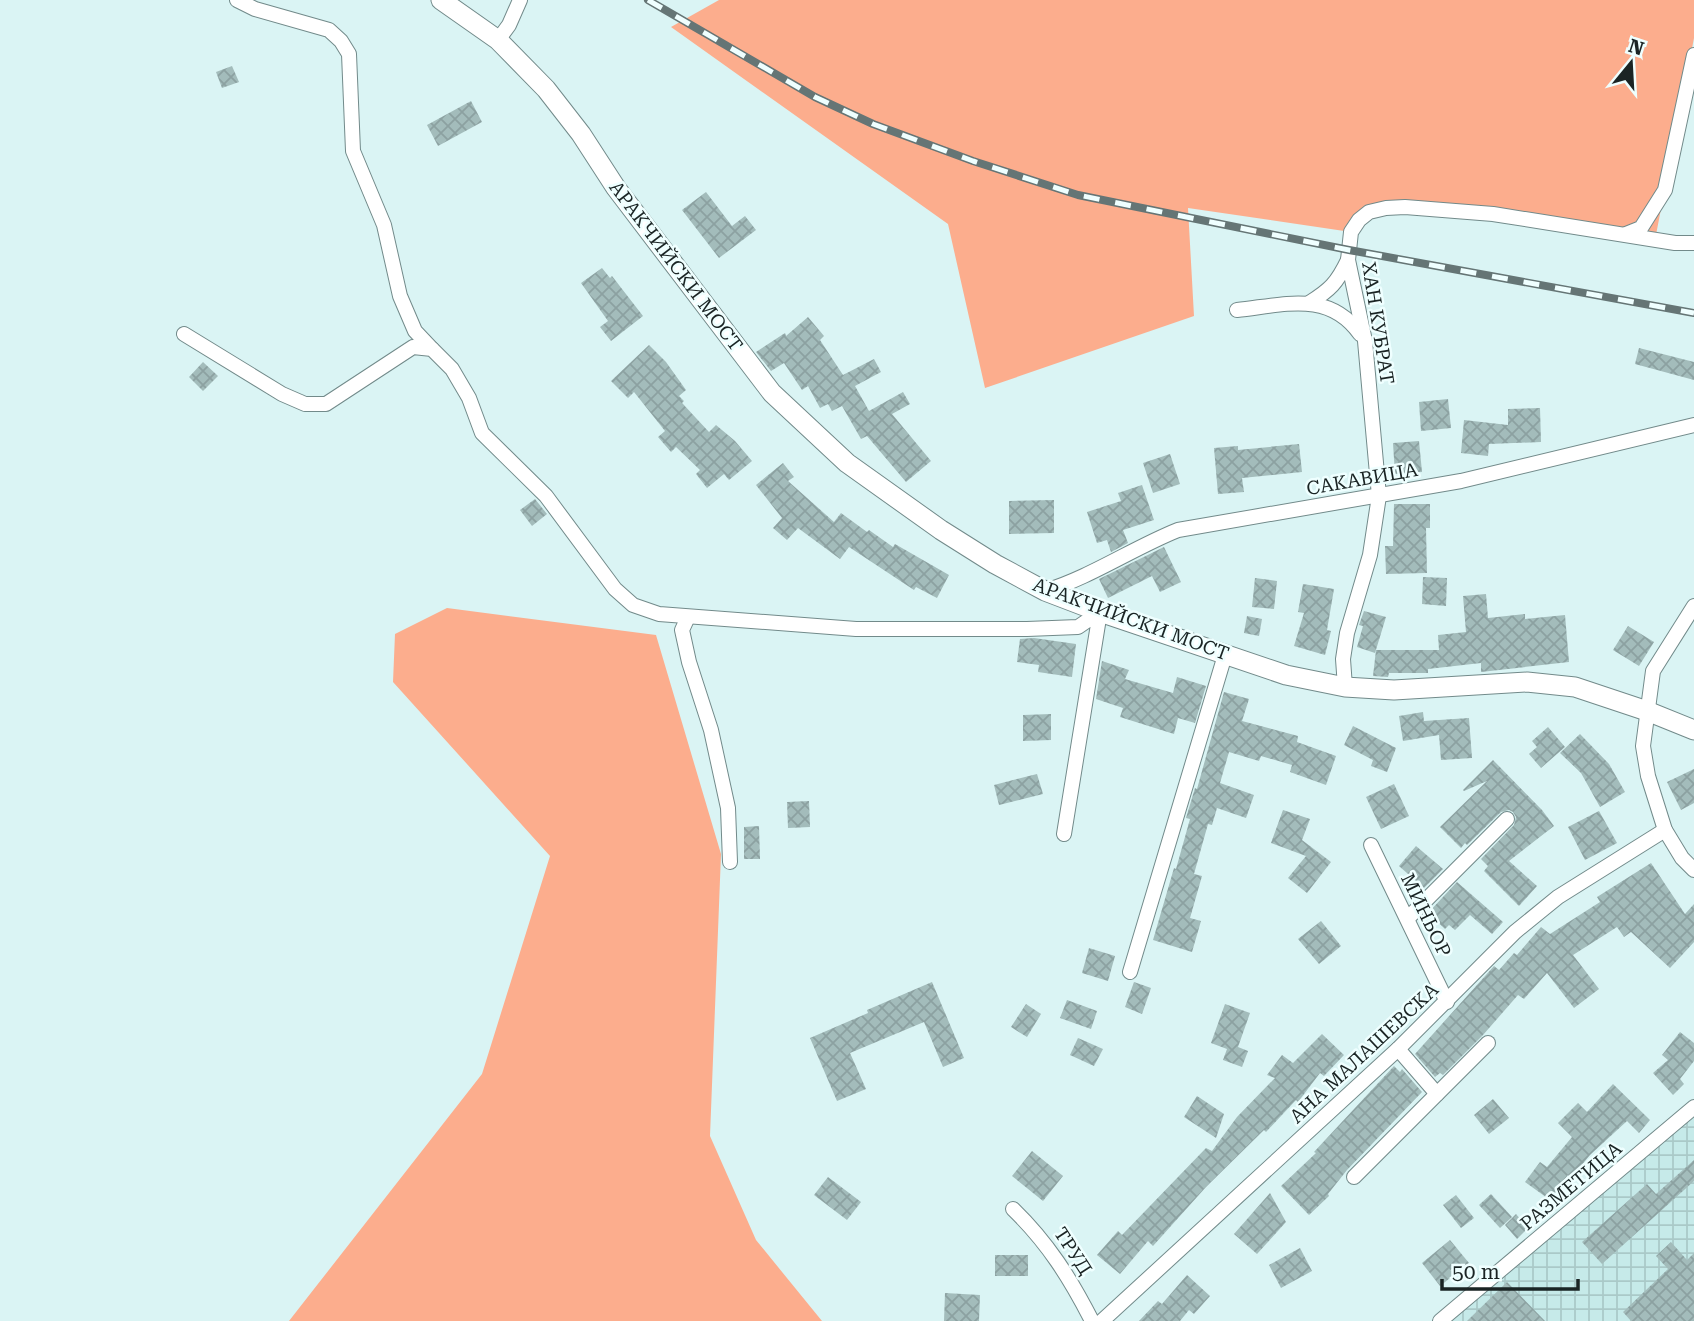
<svg xmlns="http://www.w3.org/2000/svg" width="1694" height="1321" font-family="'Roboto Serif',serif">
<style>
.industrial{fill:url(#industrial-grid)}
.grass{fill:#fcad8d}
.building{fill:url(#building-cross-hatch)}
.lines{fill:none;stroke-linecap:round;stroke-linejoin:round}
.minor-casing{stroke:#728a8a;stroke-width:16}
.secondary-casing{stroke:#728a8a;stroke-width:21}
.minor{stroke:#fff;stroke-width:14}
.secondary{stroke:#fff;stroke-width:19}
.rail-casing{stroke:#657575;stroke-width:8}
.rail{stroke:#efffff;stroke-width:5;stroke-dasharray:16;stroke-linecap:butt}
.labels{text-anchor:middle;dominant-baseline:central;stroke-width:5;stroke-linejoin:round;paint-order:stroke}
.street-label{font-size:19px;fill:#1a2424;stroke:#efffff}
</style>
<defs>
<pattern id="industrial-grid" width="8" height="8" patternUnits="userSpaceOnUse" patternTransform="scale(1.75)"><rect width="8" height="8" fill="#c6eae9"/><path d="M0 4h8M4 0v8" fill="none" stroke="#aac9c8"/></pattern>
<pattern id="building-cross-hatch" width="8" height="8" patternUnits="userSpaceOnUse" patternTransform="scale(1.75)"><rect width="8" height="8" fill="#a3bcbb"/><path d="M0 0l8 8M0 8l8-8" fill="none" stroke="#8ca1a1"/></pattern>
</defs>
<rect width="100%" height="100%" fill="#daf4f4"/>
<polygon class="industrial" points="1694,1107 1694,1321 1440,1321"/>
<g class="grass">
<polygon points="719,0 1694,0 1694,38 1655,240 1386,208 1351,232 1188,208 1194,316 985,388 948,224 671,27"/>
<polygon points="447,608 656,635 721,854 710,1136 756,1240 822,1321 289,1321 482,1074 550,856 393,682 395,634"/>
</g>
<g class="building">
<polygon points="232,66 239,82 222,88 216,72"/>
<polygon points="471,101 482,122 438,146 427,125"/>
<polygon points="706,192 732,226 745,216 756,230 719,258 682,210"/>
<polygon points="602,268 610,278 612,276 643,316 611,341 600,327 608,321 581,283"/>
<polygon points="808,317 824,336 820,340 843,375 874,359 881,372 855,386 869,411 903,392 910,404 892,414 931,461 906,482 867,436 861,439 842,406 832,411 828,404 820,408 808,386 802,390 784,363 771,371 756,352 785,333 786,336"/>
<polygon points="649,345 666,362 686,390 679,396 684,401 682,403 709,432 716,425 735,441 752,461 729,480 724,474 707,488 696,474 700,470 676,447 671,452 658,437 665,431 634,392 628,398 611,381"/>
<polygon points="1639,348 1694,362 1694,380 1635,364"/>
<polygon points="203,362 218,376 203,391 189,377"/>
<polygon points="1448,399 1451,428 1421,431 1419,402"/>
<polygon points="1540,408 1541,442 1489,444 1488,456 1461,453 1464,420 1508,425 1508,409"/>
<polygon points="1419,441 1422,472 1395,474 1393,443"/>
<polygon points="1299,444 1302,472 1242,478 1244,492 1218,494 1214,448 1238,446 1238,450"/>
<polygon points="1170,454 1180,484 1153,493 1143,463"/>
<polygon points="783,463 794,477 788,481 834,522 841,513 867,532 869,530 893,547 895,544 949,575 937,598 916,587 914,590 849,547 840,559 798,528 787,540 773,528 782,518 756,485"/>
<polygon points="1142,485 1154,520 1123,530 1128,543 1111,552 1107,540 1097,543 1087,512 1121,501 1118,493"/>
<polygon points="535,499 547,514 532,526 520,510"/>
<polygon points="1054,500 1054,533 1009,534 1009,501"/>
<polygon points="1394,504 1430,504 1430,528 1426,528 1427,573 1386,574 1385,546 1393,546"/>
<polygon points="1164,547 1181,582 1160,592 1152,576 1108,598 1099,579"/>
<polygon points="1423,577 1447,578 1446,606 1422,604"/>
<polygon points="1255,578 1277,581 1274,609 1252,607"/>
<polygon points="1303,584 1334,589 1327,630 1331,631 1325,655 1294,646 1304,613 1298,612"/>
<polygon points="1486,594 1488,618 1525,614 1525,619 1565,615 1569,662 1481,672 1481,663 1428,669 1428,673 1389,673 1388,677 1373,676 1376,650 1439,650 1438,635 1466,632 1463,596"/>
<polygon points="1364,611 1386,617 1375,653 1357,647 1363,626 1359,625"/>
<polygon points="1247,616 1262,619 1259,636 1244,633"/>
<polygon points="1628,626 1654,642 1639,666 1613,650"/>
<polygon points="1034,638 1076,644 1072,677 1038,672 1039,665 1017,662 1020,639"/>
<polygon points="1102,661 1129,670 1125,679 1173,693 1177,677 1206,686 1195,723 1178,718 1174,734 1120,717 1123,708 1096,699"/>
<polygon points="1224,692 1249,699 1242,721 1298,736 1297,742 1336,756 1326,785 1290,772 1292,765 1261,756 1259,761 1229,752 1220,783 1254,795 1246,818 1217,808 1212,825 1208,824 1194,874 1202,876 1190,918 1201,921 1192,952 1153,940 1174,868 1176,869 1190,819 1186,818 1195,788 1197,789"/>
<polygon points="1423,712 1424,721 1469,718 1472,758 1441,760 1439,735 1403,741 1399,716"/>
<polygon points="1051,714 1051,740 1023,741 1023,715"/>
<polygon points="1353,726 1396,748 1387,772 1371,766 1373,760 1344,745"/>
<polygon points="1548,727 1565,747 1541,768 1529,754 1537,747 1532,741"/>
<polygon points="1580,734 1609,764 1625,792 1600,807 1581,773 1560,753"/>
<polygon points="1493,760 1542,810 1554,826 1509,861 1537,886 1519,906 1484,871 1488,866 1481,859 1514,825 1516,817 1513,812 1509,810 1501,812 1467,845 1465,843 1461,848 1440,827 1487,781 1464,791 1463,790"/>
<polygon points="1694,769 1694,803 1681,810 1667,782"/>
<polygon points="1037,774 1043,794 999,805 994,785"/>
<polygon points="1394,784 1409,816 1381,829 1366,797"/>
<polygon points="809,801 810,827 788,828 787,802"/>
<polygon points="1283,810 1310,819 1302,840 1331,862 1307,893 1288,878 1306,856 1271,843"/>
<polygon points="1599,811 1617,843 1585,860 1568,827"/>
<polygon points="759,826 760,859 744,859 744,827"/>
<polygon points="1416,846 1443,869 1424,888 1399,866"/>
<polygon points="1651,863 1685,914 1694,904 1694,942 1670,968 1631,932 1624,937 1617,927 1573,955 1599,989 1574,1008 1547,973 1524,999 1518,995 1483,1035 1443,1075 1440,1073 1435,1077 1415,1054 1494,966 1499,970 1514,953 1517,955 1541,927 1550,934 1600,902 1597,897"/>
<polygon points="1457,882 1503,922 1492,934 1470,915 1455,930 1449,925 1445,929 1428,913"/>
<polygon points="1321,921 1341,946 1319,964 1298,939"/>
<polygon points="1089,948 1115,956 1108,981 1082,973"/>
<polygon points="932,982 964,1058 943,1067 924,1022 850,1053 866,1089 837,1101 810,1038 868,1013 867,1010"/>
<polygon points="1134,982 1151,988 1142,1014 1125,1007"/>
<polygon points="1067,1000 1097,1011 1091,1029 1060,1018"/>
<polygon points="1026,1004 1041,1014 1027,1037 1011,1027"/>
<polygon points="1225,1004 1250,1013 1238,1047 1248,1051 1242,1067 1223,1060 1227,1049 1211,1043"/>
<polygon points="1680,1032 1694,1043 1694,1061 1680,1079 1684,1084 1673,1095 1653,1073 1668,1060 1662,1055"/>
<polygon points="1322,1034 1344,1055 1324,1076 1320,1073 1298,1102 1296,1100 1266,1132 1264,1130 1206,1187 1153,1246 1148,1241 1120,1274 1097,1255 1118,1231 1122,1235 1206,1148 1212,1151 1237,1117 1275,1078 1267,1075 1282,1055 1293,1063"/>
<polygon points="1078,1038 1103,1049 1094,1066 1070,1055"/>
<polygon points="1394,1066 1400,1072 1402,1069 1422,1092 1347,1170 1328,1194 1329,1196 1309,1215 1281,1186 1316,1153 1314,1152"/>
<polygon points="1613,1084 1650,1120 1639,1133 1627,1121 1590,1155 1571,1178 1568,1175 1550,1200 1525,1182 1540,1162 1547,1167 1572,1137 1558,1123 1578,1103 1587,1112"/>
<polygon points="1197,1096 1224,1114 1216,1138 1184,1117"/>
<polygon points="1493,1099 1509,1118 1489,1134 1474,1115"/>
<polygon points="1032,1151 1063,1176 1043,1201 1012,1176"/>
<polygon points="1694,1160 1694,1181 1602,1264 1582,1242 1647,1184 1656,1194"/>
<polygon points="828,1177 861,1202 847,1220 814,1195"/>
<polygon points="1270,1193 1286,1222 1257,1254 1234,1234"/>
<polygon points="1491,1194 1512,1217 1500,1228 1479,1205"/>
<polygon points="1456,1195 1474,1218 1461,1228 1443,1205"/>
<polygon points="1516,1214 1528,1228 1517,1239 1505,1225"/>
<polygon points="1450,1240 1469,1263 1440,1286 1422,1263"/>
<polygon points="1671,1242 1687,1260 1694,1253 1694,1321 1631,1321 1623,1312 1668,1269 1656,1256"/>
<polygon points="1300,1248 1312,1271 1281,1288 1269,1265"/>
<rect x="995" y="1255" width="33" height="21"/>
<polygon points="1187,1275 1210,1296 1194,1314 1189,1310 1180,1321 1139,1321 1158,1301 1162,1304"/>
<polygon points="1507,1282 1545,1321 1467,1321"/>
<polygon points="945,1293 980,1295 979,1321 944,1321"/>
</g>
<g class="lines">
<defs>
<g id="minor">
<polyline points="237,0 255,9 329,30 341,41 349,54 353,151 384,225 400,296 415,331 432,349"/>
<polyline points="498,40 509,25 520,0"/>
<polyline points="1626,234 1641,228 1665,190 1694,55"/>
<path d="M 1309,303 C 1330,290 1337,283 1348,260"/>
<path d="M 1237,310 C 1284,305 1329,290 1360,334"/>
<polyline points="184,334 282,394 305,404 326,404 413,347 432,349 452,369 469,398 482,433 546,496 615,589 633,605 659,614 856,629 1027,629 1078,627 1100,612 1064,834"/>
<path d="M 1045,591 C 1091,577 1133,548 1178,530 L 1461,481 L 1694,425"/>
<polyline points="1694,606 1653,671 1643,746 1648,776 1665,830 1682,858 1694,870"/>
<polyline points="688,617 682,630 689,662 711,730 728,808 730,862"/>
<polyline points="1345,687 1343,659 1347,633 1370,555 1379,496 1365,341 1348,260 1351,232 1359,220 1369,212 1386,208 1405,207 1493,214 1675,243 1694,243"/>
<polyline points="1371,845 1447,1002"/>
<polyline points="1408,918 1507,819"/>
<polyline points="1130,972 1225,655"/>
<polyline points="1398,1049 1437,1094"/>
<polyline points="1354,1177 1488,1043"/>
<path d="M 1013,1209 C 1048,1243 1070,1278 1092,1321"/>
<polyline points="1102,1321 1398,1049 1515,932 1558,897 1665,830"/>
<polyline points="1440,1321 1694,1107"/>
</g>
<polyline id="secondary" points="441,0 498,40 546,89 581,134 616,188 772,393 847,463 941,530 995,564 1045,591 1100,612 1286,675 1345,687 1394,690 1527,682 1575,687 1647,711 1694,730"/>
</defs>
<use href="#minor" class="minor-casing"/>
<use href="#secondary" class="secondary-casing"/>
<use href="#minor" class="minor"/>
<use href="#secondary" class="secondary"/>
<defs>
<polyline id="rail" points="648,0 815,97 873,124 973,161 1078,195 1349,250 1694,313"/>
</defs>
<use href="#rail" class="rail-casing"/>
<use href="#rail" class="rail"/>
</g>
<g class="labels">
<g class="street-label">
<text transform="translate(676 266) rotate(53)">АРАКЧИЙСКИ МОСТ</text>
<text transform="translate(1378 323) rotate(81)">ХАН КУБРАТ</text>
<text transform="translate(1362 479) rotate(-10)">САКАВИЦА</text>
<text transform="translate(1131 619) rotate(20)">АРАКЧИЙСКИ МОСТ</text>
<text transform="translate(1426 915) rotate(64)">МИНЬОР</text>
<text transform="translate(1364 1053) rotate(-43)">АНА МАЛАШЕВСКА</text>
<text transform="translate(1571 1186) rotate(-40)">РАЗМЕТИЦА</text>
<text transform="translate(1073 1251) rotate(57)">ТРУД</text>
</g>
</g>
<g transform="translate(1631 63) rotate(18)" stroke="#efffff" stroke-width="5" paint-order="stroke">
<path d="M0-5L12 26L0 18L-12 26Z" fill="#1a2424"/>
<text y="-10" font-size="19" font-weight="bold" text-anchor="middle" fill="#1a2424">N</text>
</g>
<path d="M1442 1279v10h136v-10" fill="none" stroke="#1a2424" stroke-width="3.5"/>
<text x="1452" y="1279" font-size="21" fill="#1a2424" stroke="#efffff" stroke-width="5" paint-order="stroke">50 m</text>
</svg>
